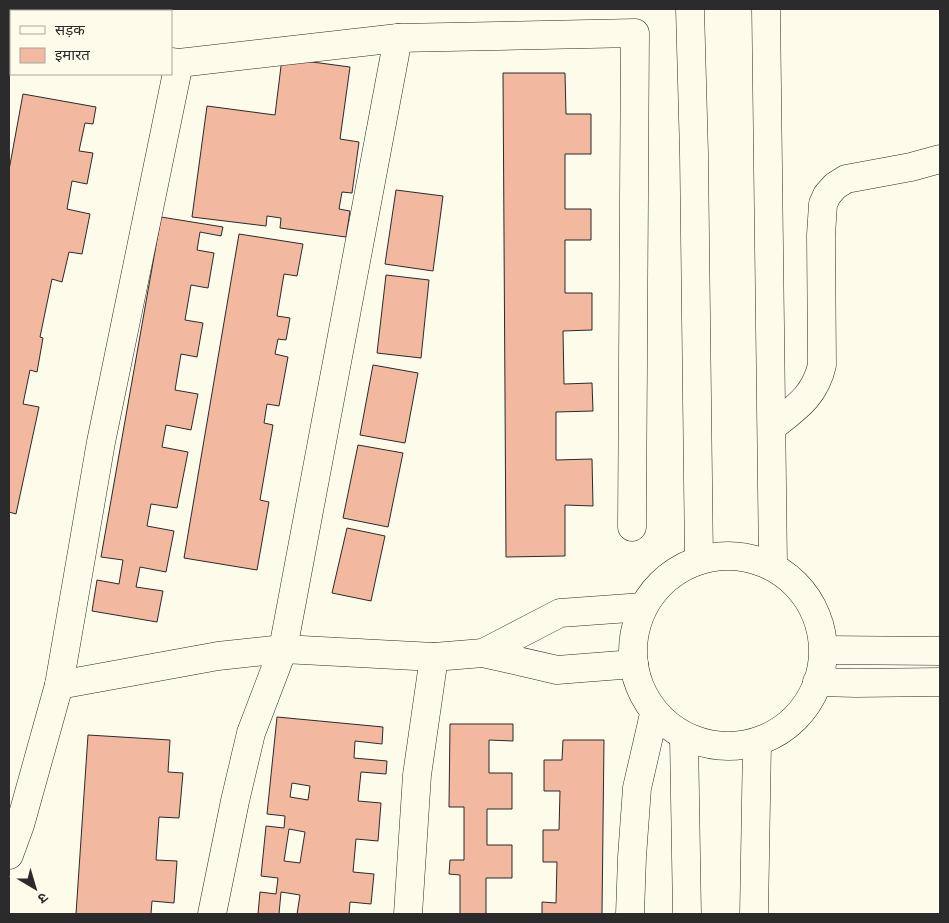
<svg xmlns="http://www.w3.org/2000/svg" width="949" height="923" font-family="'Fira Sans Condensed','Noto Sans Devanagari',sans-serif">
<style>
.building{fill:#f2b8a0;stroke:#2b2b2b;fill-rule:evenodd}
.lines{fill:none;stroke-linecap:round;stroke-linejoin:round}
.street-casing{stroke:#2b2b2b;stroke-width:29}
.street{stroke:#fdfbea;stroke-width:28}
</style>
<rect width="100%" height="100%" fill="#fdfbea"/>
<g class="building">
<polygon points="282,58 350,67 340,139 359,142 352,193 342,192 339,209 350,211 346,237 280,228 281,218 267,216 266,226 192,217 207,106 275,115"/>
<polygon points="503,73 565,73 566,114 591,114 591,154 565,154 565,209 591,209 591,240 565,240 565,293 592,293 592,330 563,331 564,384 592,383 593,411 556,412 556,460 592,459 593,506 565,505 565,556 506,557"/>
<polygon points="23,94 96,107 93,124 85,123 79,151 93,153 87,184 72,181 67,209 90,214 82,254 69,252 62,282 52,279 40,337 43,338 37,372 30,370 23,404 39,407 16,514 9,512 9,170"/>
<polygon points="396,190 443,196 433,271 385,264"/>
<polygon points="161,217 223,227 221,236 200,232 197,250 214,253 208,288 191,285 185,320 203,323 197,357 181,354 175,390 198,394 191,430 166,425 162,447 188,452 177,508 151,504 147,526 174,531 166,572 140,567 136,587 163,591 157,622 92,611 97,580 119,584 123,560 101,557"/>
<polygon points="239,234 303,244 297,276 284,274 277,316 290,318 286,340 278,339 275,354 288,357 279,406 267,404 264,423 273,425 260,500 269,502 257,570 184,558"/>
<polygon points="386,275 429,280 421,358 377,353"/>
<polygon points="373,365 418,373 405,443 360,435"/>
<polygon points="358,445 403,453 388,527 343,518"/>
<polygon points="347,528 385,536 371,601 332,593"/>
<path d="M 277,717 L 383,727 L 382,744 L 355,741 L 354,758 L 387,761 L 386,774 L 361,772 L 358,801 L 381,803 L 378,841 L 356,839 L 353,872 L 374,874 L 371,904 L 350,902 L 349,914 L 297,914 L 300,895 L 281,892 L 279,914 L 258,914 L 260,892 L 276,894 L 278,878 L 261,876 L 266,826 L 284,828 L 285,816 L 267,814 ZM 292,783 L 310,786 L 308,800 L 290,797 ZM 289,829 L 305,832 L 300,863 L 284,861 Z"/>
<polygon points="450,724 513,724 513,741 489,740 489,773 512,773 512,809 487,809 487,845 512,845 512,878 486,878 486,914 511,914 460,914 460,875 449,874 450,860 464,860 464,807 449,807"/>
<polygon points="88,735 170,740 168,772 183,773 179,818 159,817 156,860 177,861 174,903 152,901 151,914 76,914"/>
<polygon points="563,740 604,740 602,914 542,914 542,902 556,903 557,862 543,862 543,830 559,830 560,791 544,791 544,760 562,760"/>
</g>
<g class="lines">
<defs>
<g id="street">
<polyline points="690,9 694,154 699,560"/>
<polyline points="766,9 773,565"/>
<polyline points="9,52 11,52"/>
<polyline points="171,62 179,63 398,38 635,33 632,527"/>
<path d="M 772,427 C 796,408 815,396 822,365 L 821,235 L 823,204 L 827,195 L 835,186 L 846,179 L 911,167 L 940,159"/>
<circle cx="728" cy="651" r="95"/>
<polyline points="824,650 940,651"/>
<polyline points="483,653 560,613 643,607"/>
<polyline points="817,682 856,683 940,682"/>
<polyline points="59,685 218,656 283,649 434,657 483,653 557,670 634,664"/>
<polyline points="684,737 687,914"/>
<polyline points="9,855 20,825 59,685 101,442 179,63"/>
<polyline points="212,914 235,801 251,733 283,649 398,38"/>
<polyline points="408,914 417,775 434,657"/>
<polyline points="630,914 632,857 637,788 654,714"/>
<polyline points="754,914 757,744"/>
</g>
</defs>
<use href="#street" class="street-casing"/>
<use href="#street" class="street"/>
</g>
<rect width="949" height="923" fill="none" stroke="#2b2b2b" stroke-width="20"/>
<rect x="10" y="10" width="162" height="65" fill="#fdfbea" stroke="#a9a89e"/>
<rect x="20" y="26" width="25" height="8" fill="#fdfbea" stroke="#a9a89e"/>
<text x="55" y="35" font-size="15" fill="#2b2b2b">सड़क</text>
<rect x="20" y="48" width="25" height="15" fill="#f2b8a0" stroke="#a9a89e"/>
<text x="55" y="60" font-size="15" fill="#2b2b2b">इमारत</text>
<g transform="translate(35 888) rotate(142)" stroke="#fdfbea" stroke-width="4" paint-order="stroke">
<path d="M0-4L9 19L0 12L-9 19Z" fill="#2b2b2b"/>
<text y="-8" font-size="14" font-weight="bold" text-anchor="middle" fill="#2b2b2b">उ</text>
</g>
</svg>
